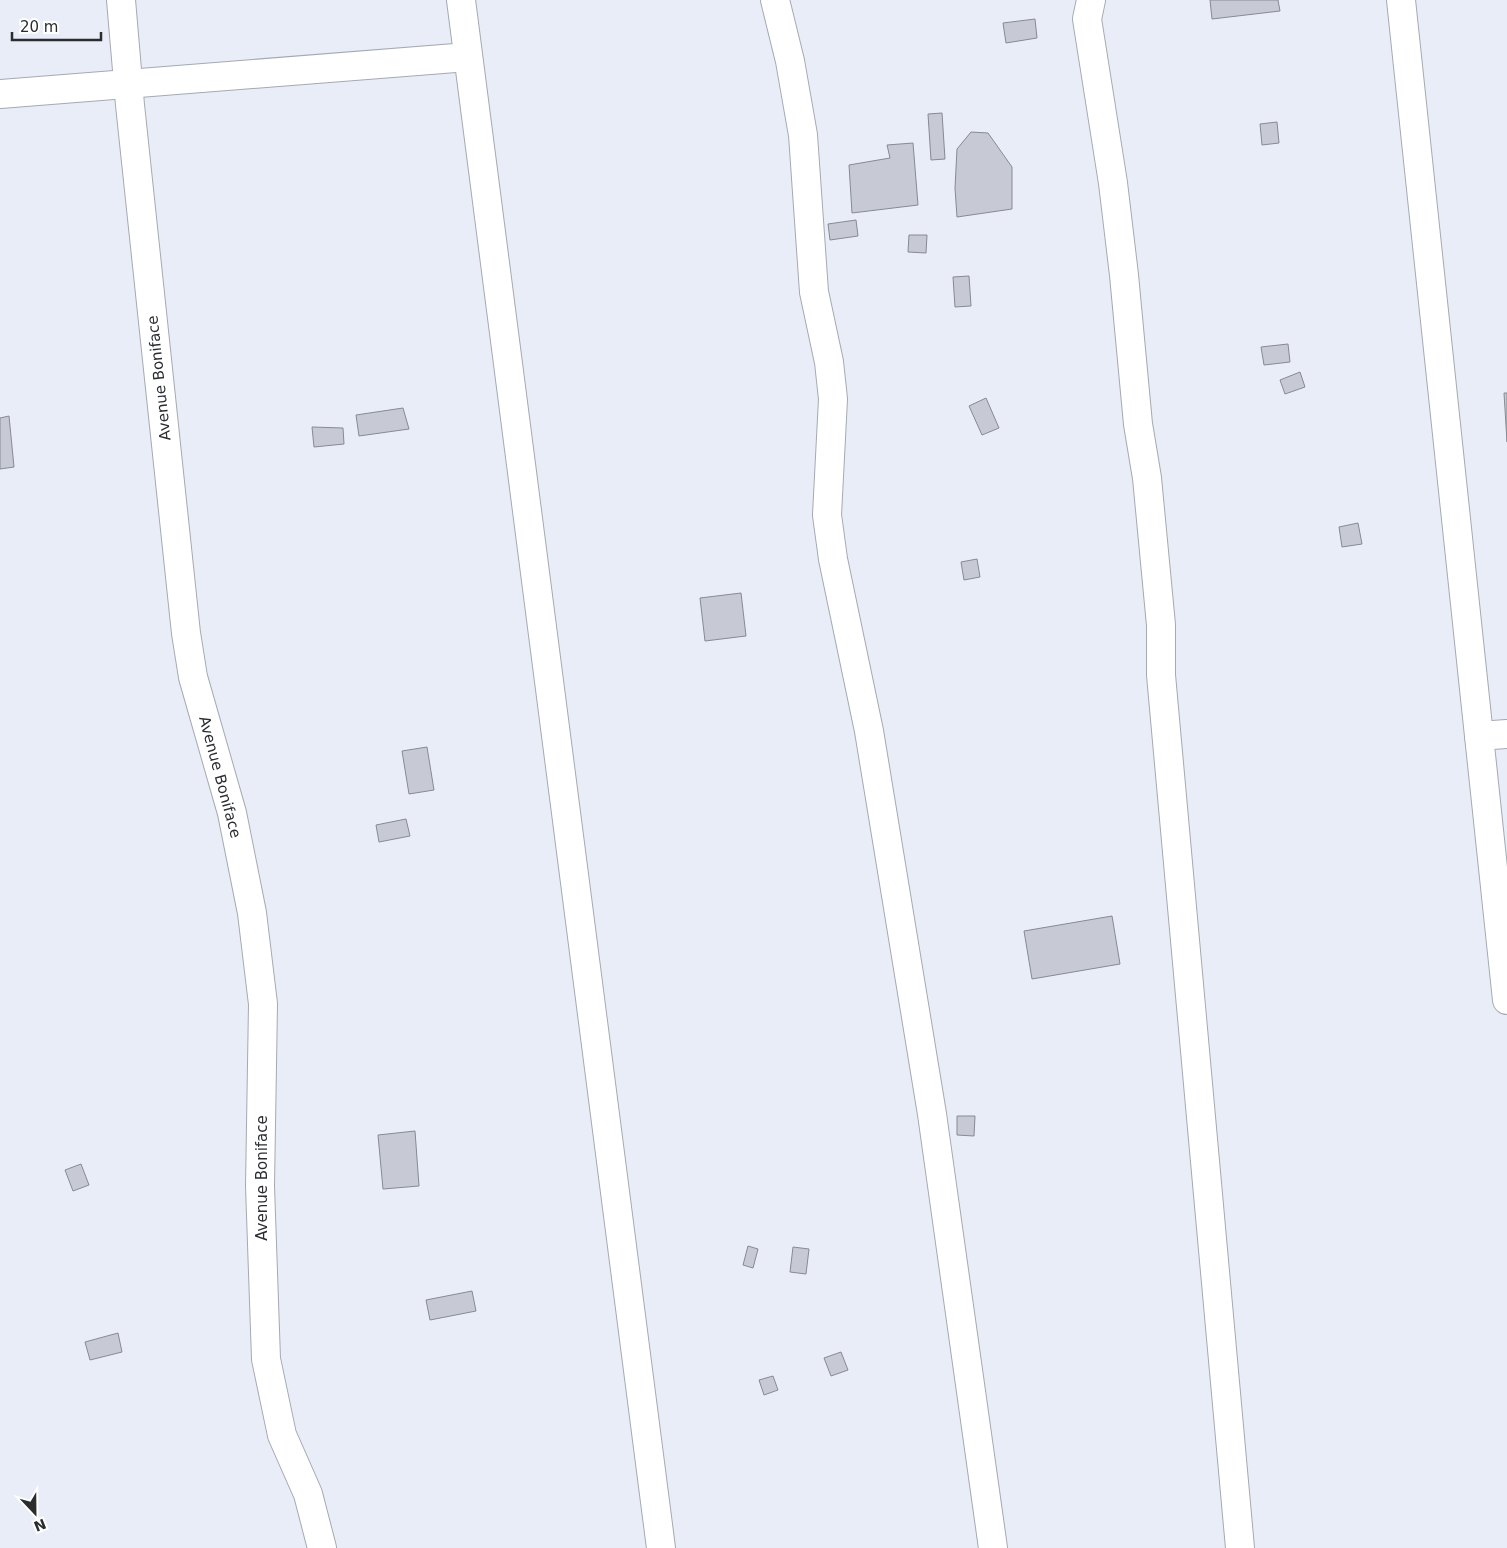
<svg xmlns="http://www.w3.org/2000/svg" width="1507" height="1548" font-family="'DejaVu Sans',sans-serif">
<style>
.building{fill:#c7cad4;stroke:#868a93}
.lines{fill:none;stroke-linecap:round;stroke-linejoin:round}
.minor-casing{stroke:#a5a9b2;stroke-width:30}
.minor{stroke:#fff;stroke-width:28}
.labels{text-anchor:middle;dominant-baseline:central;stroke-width:4.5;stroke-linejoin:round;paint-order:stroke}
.street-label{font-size:15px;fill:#2a2c2f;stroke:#fff}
</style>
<rect width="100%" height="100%" fill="#e9edf7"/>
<g class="building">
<polygon points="1210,0 1278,0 1280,11 1212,19"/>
<polygon points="1035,19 1037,38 1006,43 1003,23"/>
<polygon points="942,113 945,159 931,160 928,114"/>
<polygon points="1277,122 1279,143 1262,145 1260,124"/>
<polygon points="971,132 988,133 1012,167 1012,209 957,217 955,188 957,149"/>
<polygon points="913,143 918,205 852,213 849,165 890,158 887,145"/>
<polygon points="856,220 858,236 830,240 828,224"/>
<polygon points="909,235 927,235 926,253 908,252"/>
<polygon points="969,276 971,306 955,307 953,277"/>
<polygon points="1288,344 1290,362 1264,365 1261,347"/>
<polygon points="1300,372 1305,387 1285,394 1280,380"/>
<polygon points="1504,393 1507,393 1507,442"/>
<polygon points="986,398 999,428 982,435 969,406"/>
<polygon points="403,408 409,429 359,436 356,415"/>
<polygon points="9,416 14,467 0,469 0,418"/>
<polygon points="312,427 343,428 344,444 314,447"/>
<polygon points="1358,523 1362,544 1342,547 1339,527"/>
<polygon points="977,559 980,577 964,580 961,562"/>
<polygon points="741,593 746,636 705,641 700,598"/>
<polygon points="427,747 434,790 409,794 402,751"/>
<polygon points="406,819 410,836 379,842 376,825"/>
<polygon points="1112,916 1120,964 1032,979 1024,931"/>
<polygon points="957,1116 975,1116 974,1136 957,1135"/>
<polygon points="415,1131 419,1186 383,1189 378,1135"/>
<polygon points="81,1164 89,1185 73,1191 65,1170"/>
<polygon points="748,1246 758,1249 753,1268 743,1265"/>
<polygon points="793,1247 809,1249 806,1274 790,1272"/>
<polygon points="472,1291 476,1311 430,1320 426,1300"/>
<polygon points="118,1333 122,1352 90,1360 85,1342"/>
<polygon points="841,1352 848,1370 831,1376 824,1358"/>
<polygon points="773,1376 778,1390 764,1395 759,1380"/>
</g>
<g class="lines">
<defs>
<g id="minor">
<polyline points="121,0 130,105 186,633 193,677 232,813 252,913 263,1004 260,1186 266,1359 282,1435 308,1494 322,1548"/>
<polyline points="461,0 661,1548"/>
<polyline points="775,0 790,61 803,135 814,292 829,362 833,399 827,515 833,559 869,731 932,1114 993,1548"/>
<polyline points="1091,0 1087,19 1113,183 1124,275 1138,424 1147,478 1161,625 1161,675 1240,1548"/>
<polyline points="1401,0 1507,1000"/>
<polyline points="0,94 468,57"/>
<polyline points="1479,736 1507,734"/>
</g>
</defs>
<use href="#minor" class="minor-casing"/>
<use href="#minor" class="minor"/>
</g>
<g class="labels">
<g class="street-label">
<text transform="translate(159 378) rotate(-96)">Avenue Boniface</text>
<text transform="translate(220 777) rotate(75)">Avenue Boniface</text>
<text transform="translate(262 1178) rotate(-90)">Avenue Boniface</text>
</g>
</g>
<g transform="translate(35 1513) rotate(158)" stroke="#ffffff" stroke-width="4" paint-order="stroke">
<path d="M0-4L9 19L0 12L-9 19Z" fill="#2a2c2f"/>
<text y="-8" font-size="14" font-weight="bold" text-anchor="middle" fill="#2a2c2f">N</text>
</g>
<path d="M12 32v8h89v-8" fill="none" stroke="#2a2c2f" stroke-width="2.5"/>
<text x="20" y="32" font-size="15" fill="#2a2c2f" stroke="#ffffff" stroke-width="4" paint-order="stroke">20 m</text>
</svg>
